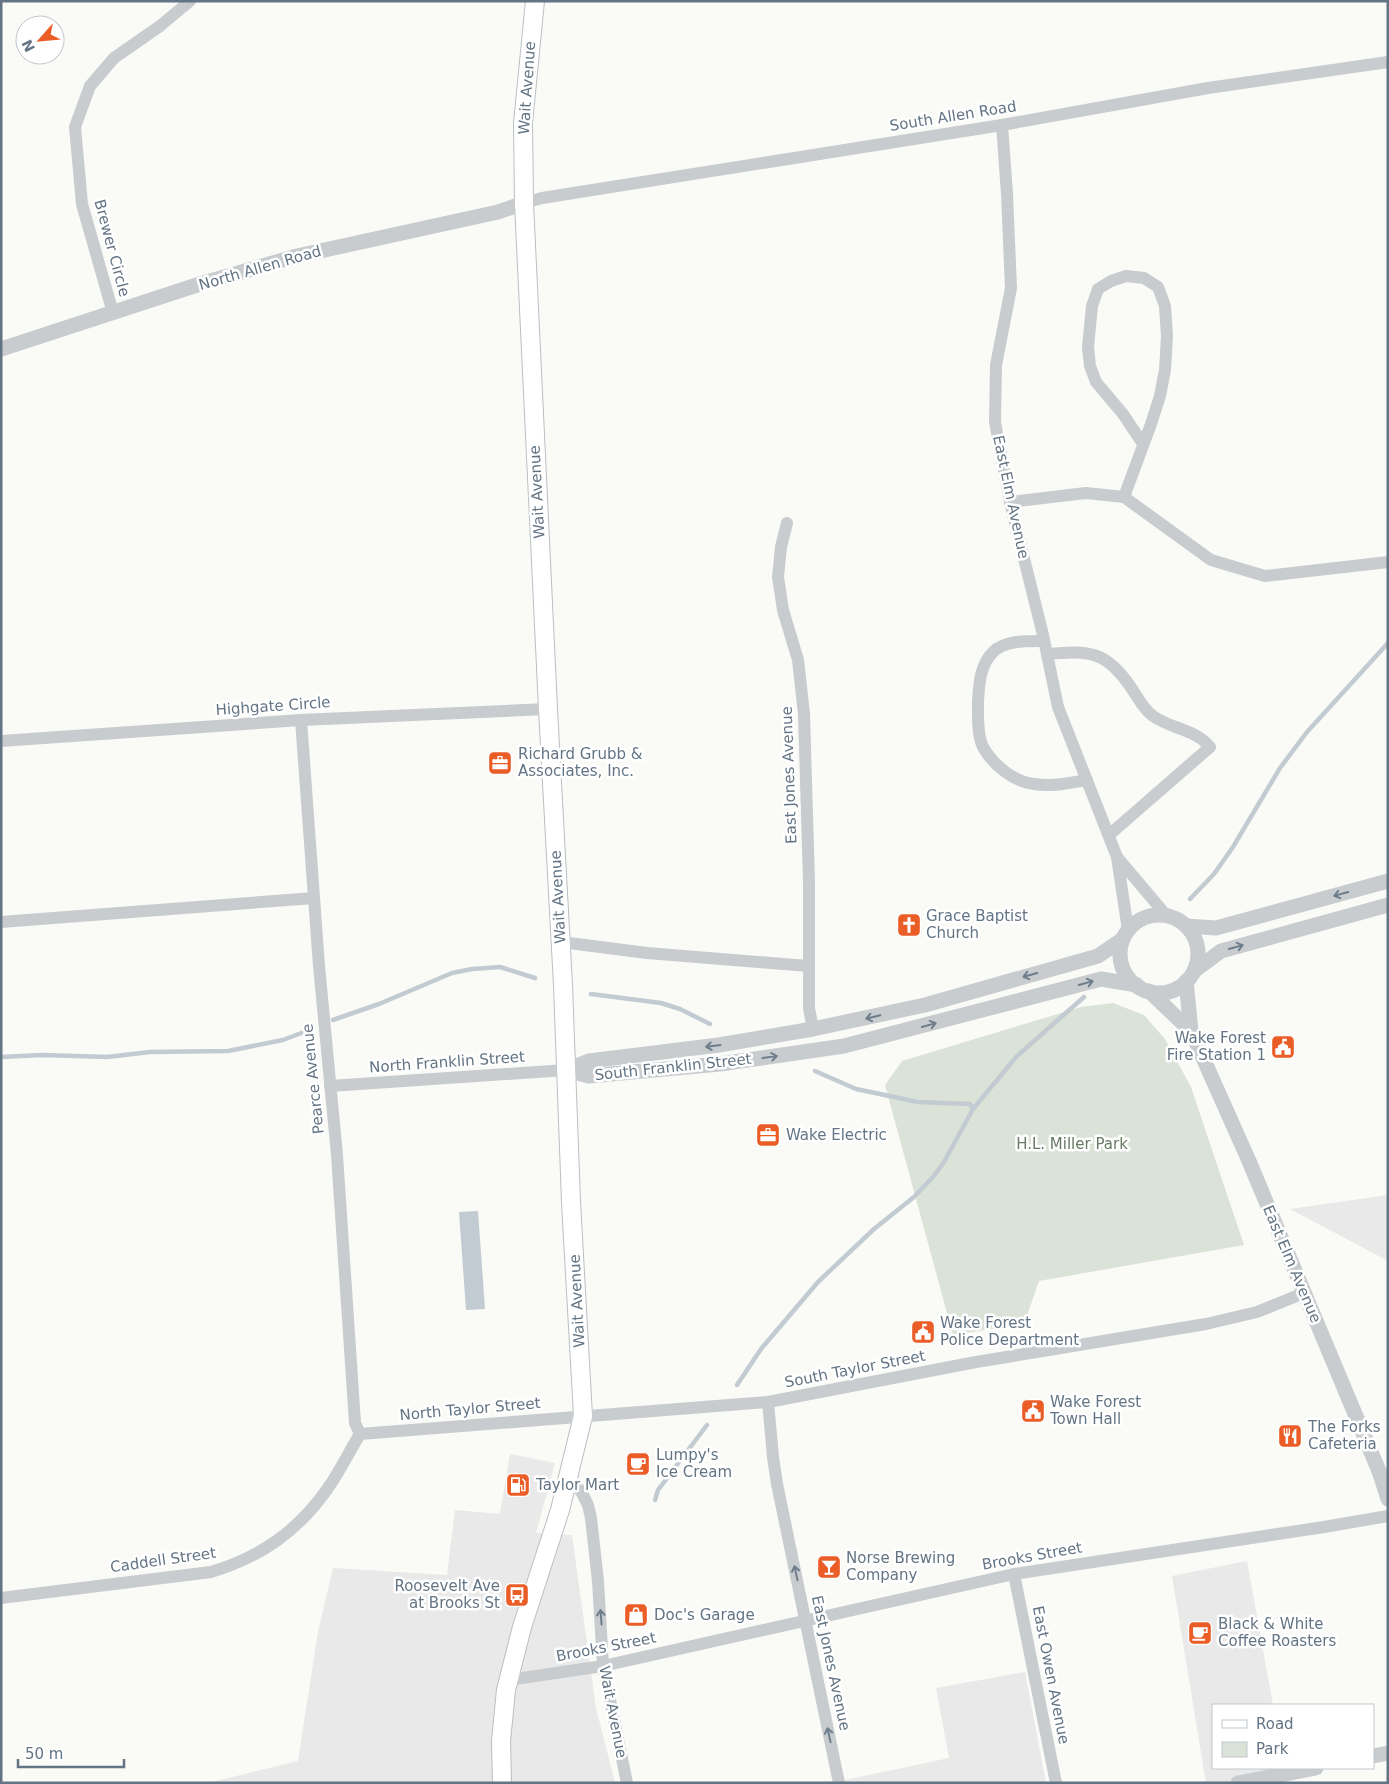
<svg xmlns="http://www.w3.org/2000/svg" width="1389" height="1784" font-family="'DejaVu Sans',sans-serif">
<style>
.built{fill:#e8e9e8}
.green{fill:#dbe2d8}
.water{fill:#c2cbd1}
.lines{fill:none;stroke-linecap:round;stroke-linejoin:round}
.stream{stroke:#c2cbd1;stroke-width:4.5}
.secondary-casing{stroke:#babfc4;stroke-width:20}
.minor{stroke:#c8cccf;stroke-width:12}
.tertiary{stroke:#c8cccf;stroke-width:15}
.secondary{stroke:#fff;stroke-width:18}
.oneway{stroke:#6d7d8c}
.labels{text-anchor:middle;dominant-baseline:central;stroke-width:5;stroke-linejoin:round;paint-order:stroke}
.street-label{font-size:15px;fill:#637484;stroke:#fff}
.poi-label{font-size:15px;fill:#637484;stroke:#fff;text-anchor:start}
.park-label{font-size:15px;fill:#667a63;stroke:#fff}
</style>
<rect width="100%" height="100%" fill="#fafaf7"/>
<g class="built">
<polygon points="1388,1195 1388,1261 1290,1209"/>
<polygon points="510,1454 555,1463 536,1533 572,1535 596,1708 615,1783 208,1783 298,1761 318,1632 333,1568 447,1575 455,1510 500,1514"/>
<polygon points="1247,1561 1273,1705 1213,1705 1213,1768 1284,1768 1287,1783 1206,1783 1172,1576"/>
<polygon points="1025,1672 1046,1783 831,1783 949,1758 936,1688"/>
</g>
<polygon class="green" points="1113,1003 1144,1015 1165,1039 1191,1087 1244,1245 1039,1281 1024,1324 953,1335 885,1085 902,1061 1081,1007"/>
<polygon class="water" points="478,1211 485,1309 466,1310 459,1212"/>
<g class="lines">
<g class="stream">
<polyline points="1190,899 1214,874 1233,847 1280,768 1307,732 1388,643"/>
<polyline points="591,994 661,1003 680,1009 710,1024"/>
<polyline points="333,1020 379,1004 452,973 472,969 500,967 535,978"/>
<polyline points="1,1057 42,1055 107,1057 150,1052 228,1051 283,1040 312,1029"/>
<polyline points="815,1071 856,1089 918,1102 970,1104 973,1109"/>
<polyline points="737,1385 761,1349 818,1282 874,1229 914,1197 933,1177 944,1162 973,1109 1017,1056 1084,997"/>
<polyline points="655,1500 658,1490 707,1425"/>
</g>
<defs>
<polyline id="secondary" points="502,1783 501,1741 506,1690 522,1627 560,1510 583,1416 571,1202 563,985 548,709 524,203 523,123 535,1"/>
</defs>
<use href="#secondary" class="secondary-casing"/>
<g class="minor">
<polyline points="1002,125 1007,194 1011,288 996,365 995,422 1010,502 1043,635 1058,707 1117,857 1128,930"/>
<polyline points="524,203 542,198 1002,125 1208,88 1388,62"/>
<polyline points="113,313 82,204 75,127 90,86 114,58 160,26 190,1"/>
<polyline points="1124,497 1151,424 1160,396 1165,370 1167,336 1165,306 1158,287 1144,278 1126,276 1111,281 1098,289 1092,306 1088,347 1090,366 1096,382 1123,414 1143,444"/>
<polyline points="1010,502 1086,493 1124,497 1211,560 1265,576 1388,562"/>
<polyline points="787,523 781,547 778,577 783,610 798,660 804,714 809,882 809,1008 813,1029"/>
<path d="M 1044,641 C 1028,641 1005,640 993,652 C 980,665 979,684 978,702 C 978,715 977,735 983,747 C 993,765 1014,782 1034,784 C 1052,787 1070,783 1087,780"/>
<path d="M 1047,654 C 1090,650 1107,651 1132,689 C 1138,698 1144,710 1153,716 C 1171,729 1195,729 1210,747 L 1109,835"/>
<polyline points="301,720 319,966 337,1155 355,1423 360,1434"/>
<polyline points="1,741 301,720 548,709"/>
<polyline points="1117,857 1166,915"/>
<polyline points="1,922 314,898"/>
<polyline points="561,942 647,953 808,966"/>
<polyline points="330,1086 566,1070"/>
<polyline points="768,1402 773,1457 777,1484 839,1783"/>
<polyline points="360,1434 768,1402 976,1362 1206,1324 1257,1312 1304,1293"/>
<polyline points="569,1476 582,1493 588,1505 591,1518 598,1581 603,1666 627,1783"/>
<polyline points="1014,1574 1056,1783"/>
<path d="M 1,1598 L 211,1572 C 261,1557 298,1531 328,1488 C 340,1471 349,1452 360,1434"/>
<polyline points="508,1680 603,1666 1014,1574 1324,1527 1388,1516"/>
</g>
<g class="tertiary">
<polyline points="1,349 200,284 297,256 498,212 524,203"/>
<circle cx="1159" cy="954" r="39"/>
<polyline points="1186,926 1216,928 1388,881"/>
<polyline points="1194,971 1221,951 1388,905"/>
<polyline points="1186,981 1191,1031"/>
<polyline points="1149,991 1191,1031 1249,1161 1379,1471 1388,1499"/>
<polyline points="566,1070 589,1076 720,1064 844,1046 1101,979 1137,985"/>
<polyline points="566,1070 589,1061 719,1045 813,1029 925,1005 1098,956 1123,939"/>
<polyline points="1373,1756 1388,1753"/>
<polyline points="1238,1783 1316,1768"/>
</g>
<use href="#secondary" class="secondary"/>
</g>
<defs><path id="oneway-shaft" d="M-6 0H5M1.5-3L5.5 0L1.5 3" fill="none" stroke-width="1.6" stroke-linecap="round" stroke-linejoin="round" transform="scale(1.25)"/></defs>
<g class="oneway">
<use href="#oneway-shaft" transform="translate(1341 894) rotate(165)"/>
<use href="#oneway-shaft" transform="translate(1236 947) rotate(-15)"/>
<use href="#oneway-shaft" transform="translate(1030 975) rotate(164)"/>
<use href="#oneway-shaft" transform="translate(1086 983) rotate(-15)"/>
<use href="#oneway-shaft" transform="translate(873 1017) rotate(167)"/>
<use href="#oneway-shaft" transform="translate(929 1025) rotate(-15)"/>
<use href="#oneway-shaft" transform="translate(713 1046) rotate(173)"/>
<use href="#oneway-shaft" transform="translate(770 1057) rotate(-8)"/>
<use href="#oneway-shaft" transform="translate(796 1573) rotate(-102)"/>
<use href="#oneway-shaft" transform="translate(601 1617) rotate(-94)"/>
<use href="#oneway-shaft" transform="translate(829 1735) rotate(-102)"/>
</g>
<defs>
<symbol id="office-square" viewBox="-11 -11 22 22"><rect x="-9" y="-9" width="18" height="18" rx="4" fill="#eb5d27" stroke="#fff"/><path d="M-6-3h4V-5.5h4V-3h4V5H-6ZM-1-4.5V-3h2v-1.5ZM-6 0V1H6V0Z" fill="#fff"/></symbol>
<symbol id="church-square" viewBox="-11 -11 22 22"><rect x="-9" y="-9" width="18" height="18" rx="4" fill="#eb5d27" stroke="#fff"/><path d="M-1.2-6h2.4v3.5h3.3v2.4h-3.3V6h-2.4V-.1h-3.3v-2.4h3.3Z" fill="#fff"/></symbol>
<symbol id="civic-square" viewBox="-11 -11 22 22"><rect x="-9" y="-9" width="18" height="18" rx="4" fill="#eb5d27" stroke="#fff"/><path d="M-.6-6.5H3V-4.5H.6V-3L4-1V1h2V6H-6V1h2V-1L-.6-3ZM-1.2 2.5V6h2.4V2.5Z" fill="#fff"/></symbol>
<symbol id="restaurant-square" viewBox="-11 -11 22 22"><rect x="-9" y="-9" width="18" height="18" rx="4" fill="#eb5d27" stroke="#fff"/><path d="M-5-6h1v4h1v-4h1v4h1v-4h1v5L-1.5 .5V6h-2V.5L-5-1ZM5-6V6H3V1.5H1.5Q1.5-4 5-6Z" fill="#fff"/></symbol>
<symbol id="cafe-square" viewBox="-11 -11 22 22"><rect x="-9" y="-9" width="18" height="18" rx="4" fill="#eb5d27" stroke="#fff"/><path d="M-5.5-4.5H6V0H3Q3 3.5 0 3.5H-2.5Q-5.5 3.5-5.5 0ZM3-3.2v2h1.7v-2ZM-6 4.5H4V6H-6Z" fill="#fff"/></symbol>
<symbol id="fuel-square" viewBox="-11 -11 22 22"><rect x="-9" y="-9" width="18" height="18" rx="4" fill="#eb5d27" stroke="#fff"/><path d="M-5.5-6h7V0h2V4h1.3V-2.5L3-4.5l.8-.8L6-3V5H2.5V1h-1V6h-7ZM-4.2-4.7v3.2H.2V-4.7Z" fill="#fff"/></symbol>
<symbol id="bar-square" viewBox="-11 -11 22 22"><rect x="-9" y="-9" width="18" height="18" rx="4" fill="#eb5d27" stroke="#fff"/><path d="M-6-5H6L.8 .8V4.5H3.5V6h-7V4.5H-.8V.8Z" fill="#fff"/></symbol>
<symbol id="bus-square" viewBox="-11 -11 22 22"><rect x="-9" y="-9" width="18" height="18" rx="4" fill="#eb5d27" stroke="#fff"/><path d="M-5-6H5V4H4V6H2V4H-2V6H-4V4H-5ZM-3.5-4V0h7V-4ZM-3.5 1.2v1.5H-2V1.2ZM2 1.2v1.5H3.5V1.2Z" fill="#fff"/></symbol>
<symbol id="shop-square" viewBox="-11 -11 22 22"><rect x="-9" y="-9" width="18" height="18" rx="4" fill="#eb5d27" stroke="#fff"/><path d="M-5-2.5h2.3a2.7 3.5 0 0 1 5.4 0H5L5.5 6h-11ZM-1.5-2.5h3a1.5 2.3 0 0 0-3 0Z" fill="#fff"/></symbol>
</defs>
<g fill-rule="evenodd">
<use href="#office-square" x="486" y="749" width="28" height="28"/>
<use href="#church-square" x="895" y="911" width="28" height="28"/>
<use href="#civic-square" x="1269" y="1033" width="28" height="28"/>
<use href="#office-square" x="754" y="1121" width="28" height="28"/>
<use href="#civic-square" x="909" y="1318" width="28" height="28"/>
<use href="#civic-square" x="1019" y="1397" width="28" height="28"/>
<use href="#restaurant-square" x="1276" y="1422" width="28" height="28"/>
<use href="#cafe-square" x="624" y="1450" width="28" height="28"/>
<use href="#fuel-square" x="504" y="1471" width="28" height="28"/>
<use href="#bar-square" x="815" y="1553" width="28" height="28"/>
<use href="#bus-square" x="503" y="1581" width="28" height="28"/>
<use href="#shop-square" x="622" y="1601" width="28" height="28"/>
<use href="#cafe-square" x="1186" y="1619" width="28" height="28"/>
</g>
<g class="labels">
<g class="street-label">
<text transform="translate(527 88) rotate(-86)">Wait Avenue</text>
<text transform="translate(953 116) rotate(-9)">South Allen Road</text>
<text transform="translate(112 248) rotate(75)">Brewer Circle</text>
<text transform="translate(260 268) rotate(-16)">North Allen Road</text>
<text transform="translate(537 492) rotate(-93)">Wait Avenue</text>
<text transform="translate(1011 497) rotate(78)">East Elm Avenue</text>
<text transform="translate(273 706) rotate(-4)">Highgate Circle</text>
<text transform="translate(789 775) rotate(-92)">East Jones Avenue</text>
<text transform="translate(558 897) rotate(-93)">Wait Avenue</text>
<text transform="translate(447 1062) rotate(-4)">North Franklin Street</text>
<text transform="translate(673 1067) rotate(-6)">South Franklin Street</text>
<text transform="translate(313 1079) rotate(-96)">Pearce Avenue</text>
<text transform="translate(1292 1264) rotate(67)">East Elm Avenue</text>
<text transform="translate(577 1301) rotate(-93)">Wait Avenue</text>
<text transform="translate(855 1369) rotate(-11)">South Taylor Street</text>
<text transform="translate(470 1409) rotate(-5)">North Taylor Street</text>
<text transform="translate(1032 1556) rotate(-10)">Brooks Street</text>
<text transform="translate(163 1560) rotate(-8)">Caddell Street</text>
<text transform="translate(606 1647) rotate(-11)">Brooks Street</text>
<text transform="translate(831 1663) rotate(78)">East Jones Avenue</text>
<text transform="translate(1051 1675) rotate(79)">East Owen Avenue</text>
<text transform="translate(613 1712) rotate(79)">Wait Avenue</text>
</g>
<g class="poi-label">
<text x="518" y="754">Richard Grubb &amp;<tspan x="518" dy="17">Associates, Inc.</tspan></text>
<text x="926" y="916">Grace Baptist<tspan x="926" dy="17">Church</tspan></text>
<text x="1266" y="1038" text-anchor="end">Wake Forest<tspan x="1266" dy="17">Fire Station 1</tspan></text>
<text x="786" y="1135">Wake Electric</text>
<text x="940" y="1323">Wake Forest<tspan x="940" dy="17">Police Department</tspan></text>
<text x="1050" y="1402">Wake Forest<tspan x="1050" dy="17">Town Hall</tspan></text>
<text x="1308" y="1427">The Forks<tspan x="1308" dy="17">Cafeteria</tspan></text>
<text x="656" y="1455">Lumpy's<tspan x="656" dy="17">Ice Cream</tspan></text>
<text x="536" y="1485">Taylor Mart</text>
<text x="846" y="1558">Norse Brewing<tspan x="846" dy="17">Company</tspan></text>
<text x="500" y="1586" text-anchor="end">Roosevelt Ave<tspan x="500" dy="17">at Brooks St</tspan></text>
<text x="654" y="1615">Doc's Garage</text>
<text x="1218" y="1624">Black &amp; White<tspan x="1218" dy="17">Coffee Roasters</tspan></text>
</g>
<g class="park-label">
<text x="1072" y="1144">H.L. Miller Park</text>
</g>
</g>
<rect width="1389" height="1784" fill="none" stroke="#637484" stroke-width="5"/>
<rect x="1212" y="1704" width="162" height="65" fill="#ffffff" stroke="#c1c7ce"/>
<rect x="1222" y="1720" width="25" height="8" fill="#ffffff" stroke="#c1c7ce"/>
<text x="1256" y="1729" font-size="15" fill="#637484">Road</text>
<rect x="1222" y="1742" width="25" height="15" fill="#dbe2d8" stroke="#c1c7ce"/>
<text x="1256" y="1754" font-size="15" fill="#637484">Park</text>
<g transform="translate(40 40) rotate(243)"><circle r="24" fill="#ffffff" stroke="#c1c7ce"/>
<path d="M0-4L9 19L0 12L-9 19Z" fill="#eb5d27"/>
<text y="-8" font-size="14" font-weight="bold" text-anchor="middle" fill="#637484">N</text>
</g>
<path d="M18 1759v8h106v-8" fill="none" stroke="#637484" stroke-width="2.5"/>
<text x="25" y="1759" font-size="15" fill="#637484" stroke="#ffffff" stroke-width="4" paint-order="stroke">50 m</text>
</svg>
